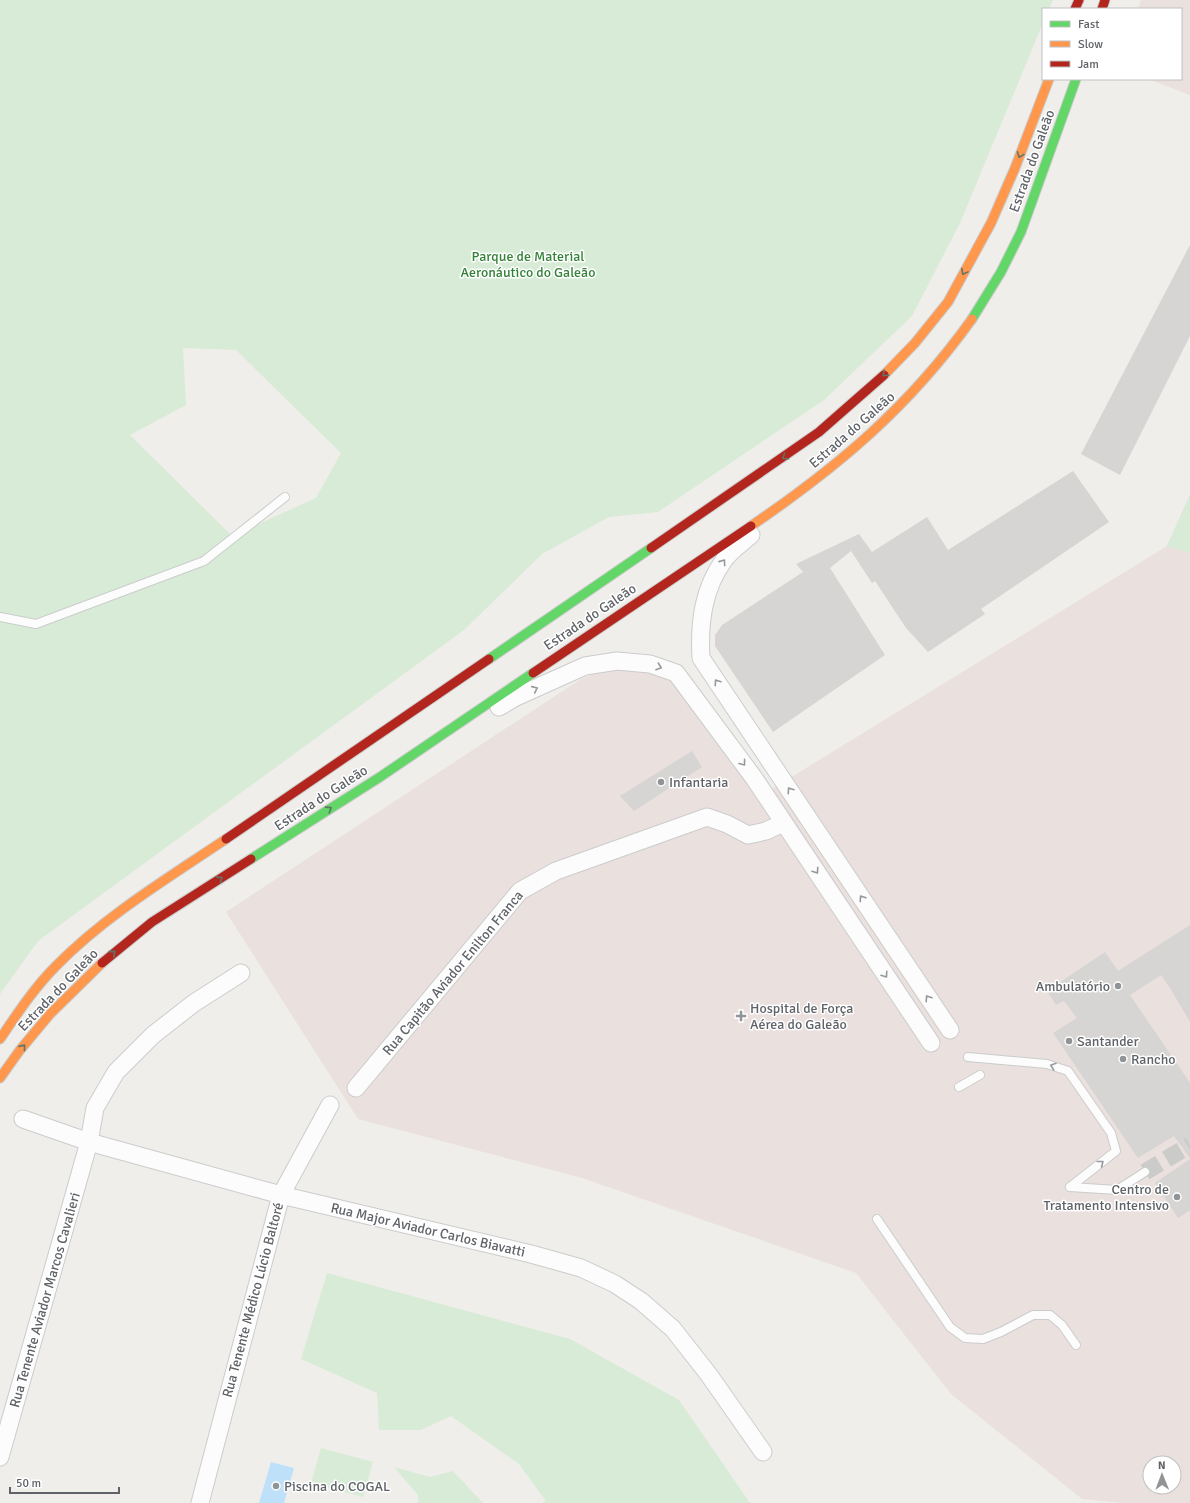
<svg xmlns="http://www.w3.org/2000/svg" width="1190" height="1503" font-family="Signika,sans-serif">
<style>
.medical{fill:#eae0de;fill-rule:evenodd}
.green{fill:#d8ebd6;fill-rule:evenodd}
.water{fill:#bfe0f9}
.building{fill:#d6d5d3}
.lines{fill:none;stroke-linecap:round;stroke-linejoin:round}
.street-tunnel{stroke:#cbcbca;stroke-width:17;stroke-dasharray:17 8;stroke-linecap:butt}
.lane-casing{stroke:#cbcccc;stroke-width:10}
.street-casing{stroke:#cbcccc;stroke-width:19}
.fast-casing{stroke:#cacacb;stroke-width:11}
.slow-casing{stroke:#cacacb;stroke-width:11}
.jam-casing{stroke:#cacacb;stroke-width:11}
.lane{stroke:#fdfcfc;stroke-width:8}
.street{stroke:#fdfcfc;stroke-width:17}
.fast{stroke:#63d668;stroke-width:9}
.slow{stroke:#ff974d;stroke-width:9}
.jam{stroke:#b3261e;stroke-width:9}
.oneway{stroke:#607468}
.oneway2{stroke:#96999c}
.poi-dot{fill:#919496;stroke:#fff;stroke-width:1.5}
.labels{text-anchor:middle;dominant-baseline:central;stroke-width:3;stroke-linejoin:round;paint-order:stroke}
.street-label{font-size:14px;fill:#5f6368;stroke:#fff}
.park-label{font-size:14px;fill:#348238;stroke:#fff}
.poi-label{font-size:14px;fill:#5f6368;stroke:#fff;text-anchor:start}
</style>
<rect width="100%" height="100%" fill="#efeeea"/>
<g class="medical">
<polygon points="1141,0 1190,0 1190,95 1148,79 1181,79 1181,9 1138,9"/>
<path d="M 1190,495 L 1190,1503 L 1123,1503 L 1082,1499 L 951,1394 L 856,1273 L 582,1178 L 358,1119 L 226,912 L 581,679 L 610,667 L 645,669 L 672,680 L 759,797 L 1167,546 ZM 1150,1463 L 1174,1463 L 1174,1487 L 1150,1487 Z"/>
</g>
<g class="green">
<path d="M 0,0 L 1053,0 L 1049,9 L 1043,9 L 1043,23 L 960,223 L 912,316 L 824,400 L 658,512 L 609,517 L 542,554 L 464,630 L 38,941 L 0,994 ZM 183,348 L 236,350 L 341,453 L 316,498 L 232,536 L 130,435 L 186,405 Z"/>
<polygon points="1190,495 1190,553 1167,546"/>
<polygon points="327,1273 570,1339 679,1400 750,1503 542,1503 546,1501 519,1464 451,1416 421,1430 379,1430 377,1393 301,1359"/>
<polygon points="321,1448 373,1462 363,1497 311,1483"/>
<polygon points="394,1467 430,1477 453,1471 483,1503 418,1503 418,1495"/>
</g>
<polygon class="water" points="271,1462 294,1468 284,1503 259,1503"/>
<g class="building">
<polygon points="1190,245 1190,336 1120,475 1081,454"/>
<polygon points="1073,471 1109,522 981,609 985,614 928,652 906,628 875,581 872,583 851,551 830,568 885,655 773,732 715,646 715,635 722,625 803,572 796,564 859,534 872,552 927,517 948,550"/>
<polygon points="692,751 702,767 634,811 620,796"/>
<polygon points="1190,925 1190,1022 1170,988 1161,975 1130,995 1190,1083 1190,1158 1174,1136 1138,1158 1053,1033 1077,1018 1064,1001 1056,1005 1047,991 1105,952 1118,971"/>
<polygon points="1190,1159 1190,1210 1178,1218 1155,1183"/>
</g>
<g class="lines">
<polyline class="street-tunnel" points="1145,1172 1190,1145"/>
<defs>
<g id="lane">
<polyline points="0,617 36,624 204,561 285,497"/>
<polyline points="968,1057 1047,1064 1068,1071 1111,1133 1116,1151 1070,1187"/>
<polyline points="959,1087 980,1075"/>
<polyline points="1070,1187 1117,1190 1145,1172"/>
<polyline points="877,1219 950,1327 965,1338 983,1339 1001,1332 1033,1315 1050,1315 1062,1325 1076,1345"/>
</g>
<g id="street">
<path d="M 751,535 C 742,543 730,551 724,560 C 703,589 699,623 701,658 L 950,1030"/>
<polyline points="499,707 516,697 585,666 617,661 650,664 676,673 754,778 931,1043"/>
<polyline points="356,1088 520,891 556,871 707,817 727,824 748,835 766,831 783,823"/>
<polyline points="23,1119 89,1142 281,1195 531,1254 581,1268 615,1284 641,1301 673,1329 709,1375 763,1452"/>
<polyline points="0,1457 89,1142 95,1108 116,1072 153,1035 194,1003 241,973"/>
<polyline points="200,1503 281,1195 330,1105"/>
</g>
<g id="fast">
<polyline points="972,319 1001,272 1021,232 1076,79"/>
<polyline points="489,659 651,548"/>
<polyline points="251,859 380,777 533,673"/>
</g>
<g id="slow">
<polyline points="884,375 915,343 948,302 991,223 1015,168 1049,79"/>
<path d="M 751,526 C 839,466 909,407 972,319"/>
<path d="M 0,1039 C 17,1014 34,988 56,966 C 105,916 168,878 226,839"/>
<polyline points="0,1078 20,1050 50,1014 102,963"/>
</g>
<g id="jam">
<polyline points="1075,9 1079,0"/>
<polyline points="1102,9 1105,0"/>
<polyline points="651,548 819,432 884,375"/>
<polyline points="533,673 751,526"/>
<polyline points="226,839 489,659"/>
<polyline points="102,963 152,922 251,859"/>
</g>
</defs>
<use href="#lane" class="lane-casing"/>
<use href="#street" class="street-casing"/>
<use href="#fast" class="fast-casing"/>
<use href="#slow" class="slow-casing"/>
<use href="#jam" class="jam-casing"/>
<use href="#lane" class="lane"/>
<use href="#street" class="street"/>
<use href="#fast" class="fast"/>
<use href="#slow" class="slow"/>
<use href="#jam" class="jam"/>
</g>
<defs><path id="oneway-chevron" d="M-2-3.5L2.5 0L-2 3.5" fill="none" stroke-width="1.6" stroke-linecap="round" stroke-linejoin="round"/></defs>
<g class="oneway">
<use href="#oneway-chevron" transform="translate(1020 155) rotate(111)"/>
<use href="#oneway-chevron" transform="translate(964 272) rotate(118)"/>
<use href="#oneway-chevron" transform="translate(885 374) rotate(137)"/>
<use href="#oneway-chevron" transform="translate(785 457) rotate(145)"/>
<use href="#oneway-chevron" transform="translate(329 809) rotate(-33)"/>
<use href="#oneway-chevron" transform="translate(220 879) rotate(-33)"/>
<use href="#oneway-chevron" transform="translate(113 953) rotate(-40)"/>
<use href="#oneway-chevron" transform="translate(23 1047) rotate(-51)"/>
</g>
<g class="oneway2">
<use href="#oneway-chevron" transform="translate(723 562) rotate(-55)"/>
<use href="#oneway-chevron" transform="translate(659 667) rotate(19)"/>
<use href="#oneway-chevron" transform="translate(717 682) rotate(-124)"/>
<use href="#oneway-chevron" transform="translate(535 689) rotate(-24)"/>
<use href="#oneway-chevron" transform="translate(743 763) rotate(53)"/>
<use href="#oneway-chevron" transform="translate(790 790) rotate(-124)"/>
<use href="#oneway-chevron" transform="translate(816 871) rotate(56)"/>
<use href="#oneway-chevron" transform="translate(862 898) rotate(-124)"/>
<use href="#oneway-chevron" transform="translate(885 975) rotate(56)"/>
<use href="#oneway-chevron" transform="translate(928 998) rotate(-123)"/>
<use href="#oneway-chevron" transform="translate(1053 1066) rotate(-161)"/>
<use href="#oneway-chevron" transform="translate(1101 1163) rotate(-38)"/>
</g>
<g class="poi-dot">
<circle cx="661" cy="782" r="4"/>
<circle cx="1118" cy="986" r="4"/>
<path d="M739 1010h4v4h4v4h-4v4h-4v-4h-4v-4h4z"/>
<circle cx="1069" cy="1041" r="4"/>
<circle cx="1123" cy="1059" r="4"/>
<circle cx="1177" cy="1197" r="4"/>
<circle cx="276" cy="1486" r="4"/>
</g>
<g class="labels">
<g class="street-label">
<text transform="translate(1032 161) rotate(-70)">Estrada do Galeão</text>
<text transform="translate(852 430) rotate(-41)">Estrada do Galeão</text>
<text transform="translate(590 617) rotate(-34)">Estrada do Galeão</text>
<text transform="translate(321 798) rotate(-33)">Estrada do Galeão</text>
<text transform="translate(453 973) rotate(-50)">Rua Capitão Aviador Enilton Franca</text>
<text transform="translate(58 990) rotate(-46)">Estrada do Galeão</text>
<text transform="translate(428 1230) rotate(13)">Rua Major Aviador Carlos Biavatti</text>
<text transform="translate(45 1300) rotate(-74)">Rua Tenente Aviador Marcos Cavalieri</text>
<text transform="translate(253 1300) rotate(-75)">Rua Tenente Médico Lúcio Baltoré</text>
</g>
<g class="park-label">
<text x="528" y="256">Parque de Material<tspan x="528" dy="16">Aeronáutico do Galeão</tspan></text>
</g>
<g class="poi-label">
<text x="669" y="782">Infantaria</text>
<text x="1110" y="986" text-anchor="end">Ambulatório</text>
<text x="750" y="1008">Hospital de Força<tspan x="750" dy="16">Aérea do Galeão</tspan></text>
<text x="1077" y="1041">Santander</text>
<text x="1131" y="1059">Rancho</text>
<text x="1169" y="1189" text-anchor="end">Centro de<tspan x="1169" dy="16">Tratamento Intensivo</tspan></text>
<text x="284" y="1486">Piscina do COGAL</text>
</g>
</g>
<rect x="1042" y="8" width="140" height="72" fill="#ffffff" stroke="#bfc1c3"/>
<rect x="1050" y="21" width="20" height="6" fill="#63d668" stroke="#bfc1c3"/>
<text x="1078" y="28" font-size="12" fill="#5f6368">Fast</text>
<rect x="1050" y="41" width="20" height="6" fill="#ff974d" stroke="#bfc1c3"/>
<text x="1078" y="48" font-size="12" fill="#5f6368">Slow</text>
<rect x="1050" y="61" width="20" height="6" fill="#b3261e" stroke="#bfc1c3"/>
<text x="1078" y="68" font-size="12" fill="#5f6368">Jam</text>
<g transform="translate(1162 1475) rotate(359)"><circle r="19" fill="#ffffff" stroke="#bfc1c3"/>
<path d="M0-3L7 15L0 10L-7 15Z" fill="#919496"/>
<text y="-6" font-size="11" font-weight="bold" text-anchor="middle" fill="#5f6368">N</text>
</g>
<path d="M10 1487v6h109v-6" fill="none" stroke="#5f6368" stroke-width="2"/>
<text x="16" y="1487" font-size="12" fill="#5f6368" stroke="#ffffff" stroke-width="3" paint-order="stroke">50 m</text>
</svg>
